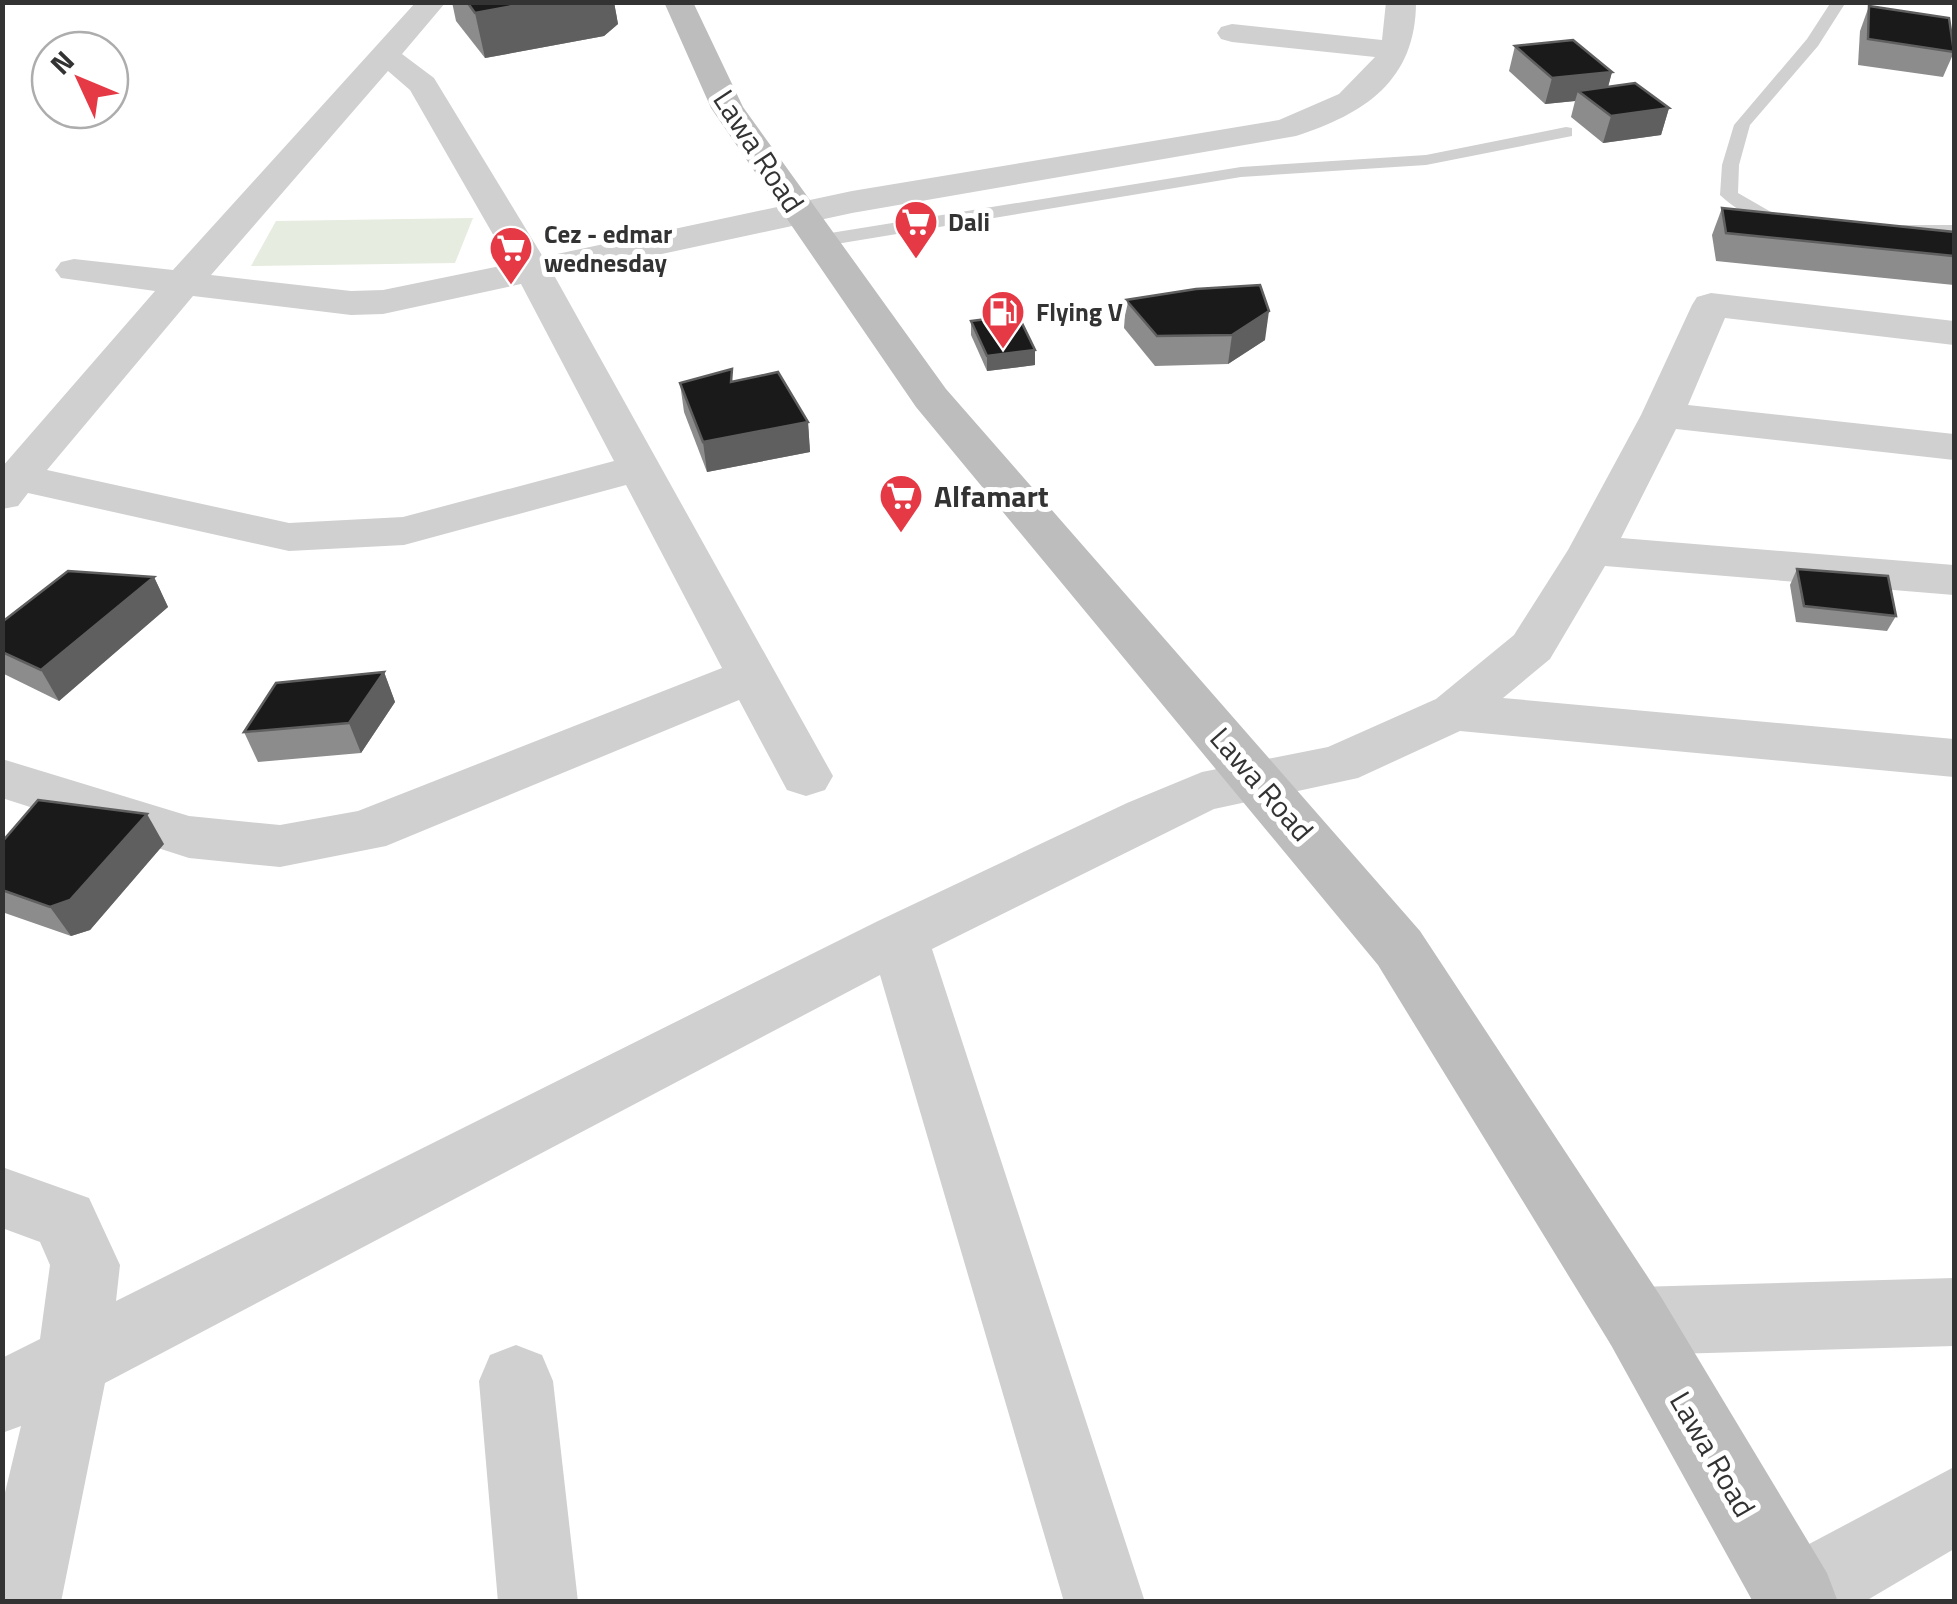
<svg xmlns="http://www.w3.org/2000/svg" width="1957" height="1604" font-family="'Titillium Web',sans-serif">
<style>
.green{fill:#e6ecdf}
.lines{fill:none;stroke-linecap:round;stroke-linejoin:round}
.lane{fill:#d0d0d0;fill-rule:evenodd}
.street{fill:#d0d0d0;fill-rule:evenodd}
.secondary{fill:#bdbdbd;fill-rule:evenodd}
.wall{fill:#8c8c8c}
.shaded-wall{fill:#5f5f5f}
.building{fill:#1a1a1a;stroke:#5f5f5f;stroke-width:2.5}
.labels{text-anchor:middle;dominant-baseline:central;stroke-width:10;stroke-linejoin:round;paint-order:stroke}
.far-poi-label{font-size:25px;font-weight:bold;fill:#333;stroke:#fff;text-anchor:start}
.street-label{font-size:30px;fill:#333;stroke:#fff}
.poi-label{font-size:30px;font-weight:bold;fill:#333;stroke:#fff;text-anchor:start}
</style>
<rect width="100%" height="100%" fill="#fff"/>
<polygon class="green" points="473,218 455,263 251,266 276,221"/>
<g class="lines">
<g class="lane">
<path d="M 1831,2 L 1846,2 L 1818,46 L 1750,125 L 1739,165 L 1738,193 L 1778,216 L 1799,222 C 1778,238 1737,211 1720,195 L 1722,165 L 1734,125 L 1807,39 Z"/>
<polygon points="1566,127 1572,128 1572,136 1426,165 1241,177 818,247 809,241 818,235 1241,167 1426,155"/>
<polygon points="1903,225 1954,225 1954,235 1897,234 1894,230"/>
</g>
<g class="street">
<path d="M 416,2 L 446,2 L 402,54 L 434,78 L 543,257 L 852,191 L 1279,120 L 1339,94 L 1375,57 L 1232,42 L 1221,39 L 1217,33 L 1221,27 L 1232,24 L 1382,40 L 1386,2 L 1416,2 C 1416,81 1364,114 1296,136 L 852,213 L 555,277 L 833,776 L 825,790 L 806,796 L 787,790 L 739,700 L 386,846 L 280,867 L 189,858 L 2,798 L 2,759 L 189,816 L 280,825 L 358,811 L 722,668 L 626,485 L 404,545 L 289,551 L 28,493 L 18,506 L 2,509 L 2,467 L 155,291 L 61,278 L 55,270 L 61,262 L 74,259 L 173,270 ZM 388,71 L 410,90 L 510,264 L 383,290 L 351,291 L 211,275 ZM 521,284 L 614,461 L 403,517 L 289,523 L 47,470 L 193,296 L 351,315 L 383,314 Z"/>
<polygon points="1711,293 1954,321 1954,345 1725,318 1688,405 1954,434 1954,460 1676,429 1621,538 1954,565 1954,595 1605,566 1550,659 1503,698 1954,739 1954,777 1460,731 1358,778 1214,809 932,949 1145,1602 1064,1602 880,975 105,1383 61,1602 2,1602 2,1505 21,1426 2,1433 2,1358 40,1339 50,1265 40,1242 2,1228 2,1167 89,1198 120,1265 116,1301 878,921 1127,803 1202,772 1328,747 1436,699 1514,635 1568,550 1641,415 1692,305 1697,297"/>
<polygon points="1954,1278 1954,1346 1636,1355 1611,1345 1600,1321 1611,1297 1636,1287"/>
<polygon points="516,1345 542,1355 553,1381 578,1602 498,1602 479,1381 490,1355"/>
<polygon points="1954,1467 1954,1549 1864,1602 1757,1602 1755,1596 1766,1567"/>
</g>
<polygon class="secondary" points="664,2 693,2 743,107 946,389 1420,931 1661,1297 1827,1573 1838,1602 1753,1602 1611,1345 1378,965 916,407 711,108"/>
</g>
<g class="wall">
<polygon points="452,2 614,2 618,24 604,36 485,58 456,21"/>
<polygon points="1869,6 1954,52 1943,77 1858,65 1860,31"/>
<polygon points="1515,46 1612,72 1608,87 1669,108 1661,135 1603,143 1571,117 1575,101 1545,104 1509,71"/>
<polygon points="1722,208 1954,232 1954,285 1716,261 1712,235"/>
<polygon points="1126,300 1265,340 1228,364 1155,366 1124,328"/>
<polygon points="971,321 1035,350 1035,365 987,371 971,335"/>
<polygon points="734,381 808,422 810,452 707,472 684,412 680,383"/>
<polygon points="1797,569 1896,616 1887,631 1796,622 1790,585"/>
<polygon points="154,577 168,607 59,701 2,673 2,622"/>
<polygon points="384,672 395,702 361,753 258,762 244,732"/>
<polygon points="2,842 164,844 90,930 71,936 2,912"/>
</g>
<g class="shaded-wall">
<polygon points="534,2 614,2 618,24 604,36 485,58 475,13"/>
<polygon points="1612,72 1605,98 1578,91 1575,101 1545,104 1552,78"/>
<polygon points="1669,108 1661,135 1603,143 1611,116"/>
<polygon points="1269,311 1265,340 1228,364 1232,335"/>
<polygon points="1035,350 1035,365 987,371 987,356"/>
<polygon points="808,422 810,452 707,472 703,442"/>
<polygon points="154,577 168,607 59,701 41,670"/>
<polygon points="384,672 395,702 361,753 349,723"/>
<polygon points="147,814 164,844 90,930 71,936 50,907"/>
</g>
<g class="building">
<polygon points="467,2 534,2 475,13"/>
<polygon points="1869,6 1949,18 1954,52 1868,39"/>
<polygon points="1573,40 1612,72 1552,78 1515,46"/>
<polygon points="1635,83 1669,108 1611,116 1578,91"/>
<polygon points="1722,208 1954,232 1954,256 1726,233"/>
<polygon points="1260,285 1269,311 1232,335 1157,336 1126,300 1196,289"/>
<polygon points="1018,315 1035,350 987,356 971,321"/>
<polygon points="732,369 731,382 778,372 808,422 703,442 680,383"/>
<polygon points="1797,569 1888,576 1896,616 1804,606"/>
<polygon points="68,571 154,577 41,670 2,652 2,622"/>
<polygon points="384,672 349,723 244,732 276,683"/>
<polygon points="38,800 147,814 70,900 50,907 2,890 2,842"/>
</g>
<defs>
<symbol id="supermarket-pin" viewBox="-11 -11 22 30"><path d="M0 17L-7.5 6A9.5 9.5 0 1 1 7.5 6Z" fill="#e63946" stroke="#fff"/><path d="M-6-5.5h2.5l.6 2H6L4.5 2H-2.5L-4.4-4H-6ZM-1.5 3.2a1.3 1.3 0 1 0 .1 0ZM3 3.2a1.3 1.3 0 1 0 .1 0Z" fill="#fff"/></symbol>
<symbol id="fuel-pin" viewBox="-11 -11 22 30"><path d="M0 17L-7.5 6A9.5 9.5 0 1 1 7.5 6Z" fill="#e63946" stroke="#fff"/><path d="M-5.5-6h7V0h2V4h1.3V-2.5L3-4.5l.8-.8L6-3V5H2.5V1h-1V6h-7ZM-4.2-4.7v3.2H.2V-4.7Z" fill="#fff"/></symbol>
</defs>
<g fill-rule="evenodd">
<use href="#supermarket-pin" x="891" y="197" width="50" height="68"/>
<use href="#supermarket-pin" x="486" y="223" width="50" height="68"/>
<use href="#fuel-pin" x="978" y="287" width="50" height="68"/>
<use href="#supermarket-pin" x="876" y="471" width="50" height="68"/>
</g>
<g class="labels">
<g class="far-poi-label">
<text x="948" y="222">Dali</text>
<text x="544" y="234">Cez - edmar<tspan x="544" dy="29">wednesday</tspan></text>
<text x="1036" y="312">Flying V</text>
</g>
<g class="street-label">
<text transform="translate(759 151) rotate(57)">Lawa Road</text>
<text transform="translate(1262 784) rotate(49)">Lawa Road</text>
<text transform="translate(1713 1454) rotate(60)">Lawa Road</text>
</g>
<g class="poi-label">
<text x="934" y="496">Alfamart</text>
</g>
</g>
<rect width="1957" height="1604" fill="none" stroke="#333333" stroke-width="10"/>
<g transform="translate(80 80) rotate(314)"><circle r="48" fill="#ffffff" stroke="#adadad" stroke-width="2.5"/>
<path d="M0-8L18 38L0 25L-18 38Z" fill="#e63946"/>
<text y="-15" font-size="28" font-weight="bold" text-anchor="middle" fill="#333333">N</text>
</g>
</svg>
